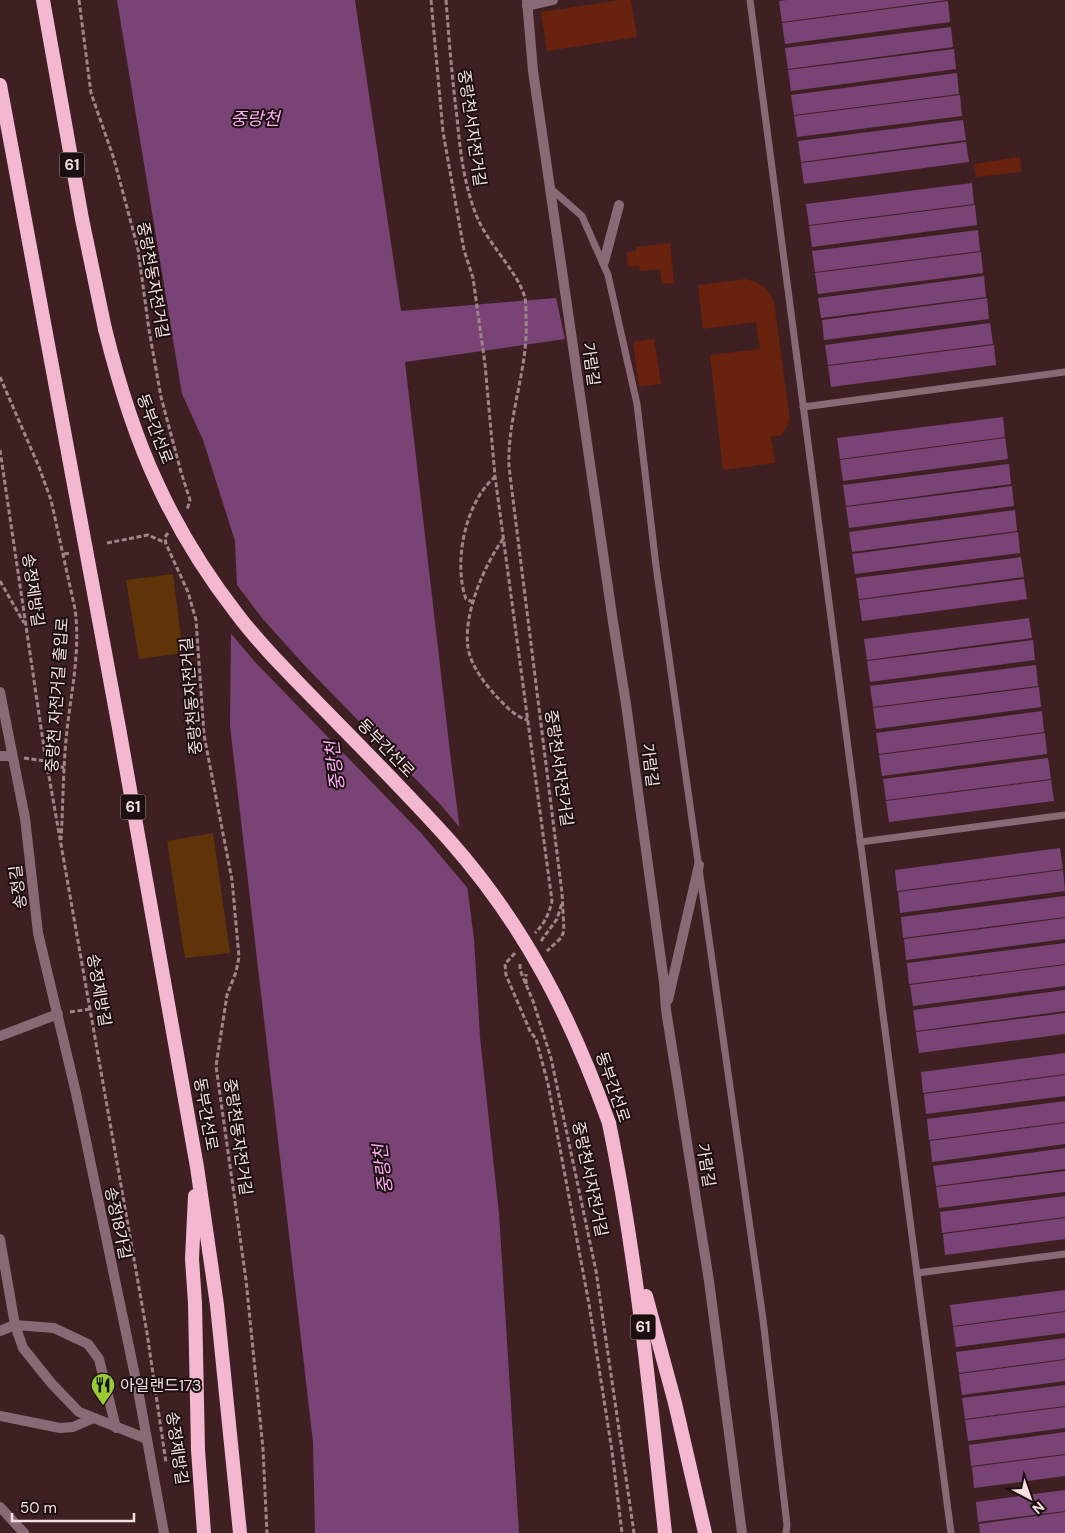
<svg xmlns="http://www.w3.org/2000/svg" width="1065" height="1533" font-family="'DM Sans','Noto Sans KR',sans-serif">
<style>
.green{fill:#5f3409}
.water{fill:#7a4376}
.pier{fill:#3e2023}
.building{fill:#68220e}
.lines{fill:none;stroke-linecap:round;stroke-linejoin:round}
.path{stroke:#9e8587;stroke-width:3;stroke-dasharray:5 2.5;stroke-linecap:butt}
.service{stroke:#8a6976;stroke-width:7}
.minor{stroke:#8a6976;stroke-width:10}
.tertiary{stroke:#8a6976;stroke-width:10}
.trunk{stroke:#f3b8d0;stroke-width:14}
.trunk-bridge{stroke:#f3b8d0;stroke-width:14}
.labels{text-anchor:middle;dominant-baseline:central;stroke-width:4;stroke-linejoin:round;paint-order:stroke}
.shield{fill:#1c0f10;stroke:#b4a1a2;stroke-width:1}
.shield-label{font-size:15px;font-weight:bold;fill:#f5e0e1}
.street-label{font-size:16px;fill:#f5e0e1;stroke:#1c0f10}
.poi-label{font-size:16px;fill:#f5e0e1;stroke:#1c0f10;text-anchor:start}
.water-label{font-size:18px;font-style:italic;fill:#feacf7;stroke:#1c0f10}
</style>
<rect width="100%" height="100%" fill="#3e2023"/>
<g class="green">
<polygon points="173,574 183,653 139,659 126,580"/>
<polygon points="213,833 230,953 185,958 167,841"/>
</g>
<g class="water">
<polygon points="117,0 355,0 401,311 556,298 565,339 405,362 451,761 474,939 480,1037 499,1214 519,1533 315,1533 313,1442 230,726 231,631 237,586 235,541 203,440 182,394"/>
<polygon points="787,0 947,0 782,22 779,1"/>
<polygon points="948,1 950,22 785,44 782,23"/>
<polygon points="951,27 953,47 788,69 785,48"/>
<polygon points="954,49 956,69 791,91 788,70"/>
<polygon points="957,73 959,94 794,115 791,95"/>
<polygon points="960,95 962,116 797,137 794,116"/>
<polygon points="963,120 966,140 801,162 798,141"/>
<polygon points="966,142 969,162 804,184 801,163"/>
<polygon points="972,183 974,204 809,225 806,204"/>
<polygon points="975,205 977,225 812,247 809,226"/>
<polygon points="978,230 980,251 815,272 812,251"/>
<polygon points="981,252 983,273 818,294 815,273"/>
<polygon points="984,276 986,297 821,318 818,298"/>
<polygon points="987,298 989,319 824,340 822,320"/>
<polygon points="990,323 993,344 828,365 825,345"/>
<polygon points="994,345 996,365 831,387 828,366"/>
<polygon points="1003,417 1005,437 840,459 837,438"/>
<polygon points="1005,438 1008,459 843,481 840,460"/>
<polygon points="1009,464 1011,484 846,506 843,485"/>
<polygon points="1012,486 1014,506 849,528 846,507"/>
<polygon points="1015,510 1017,531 852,552 849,532"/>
<polygon points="1018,532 1020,553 855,574 852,554"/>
<polygon points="1021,557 1024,577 859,599 856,578"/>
<polygon points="1024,579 1027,599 862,621 859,600"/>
<polygon points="1029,618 1032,638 867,660 864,639"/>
<polygon points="1033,640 1035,660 870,682 867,661"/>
<polygon points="1036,665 1038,686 873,707 870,686"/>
<polygon points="1039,687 1041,707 876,729 873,708"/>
<polygon points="1042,711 1044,732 879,754 876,733"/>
<polygon points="1045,733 1047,754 882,776 879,755"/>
<polygon points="1048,758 1051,779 886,800 883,779"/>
<polygon points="1051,780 1054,801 889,822 886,801"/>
<polygon points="1060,848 1063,869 897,891 895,870"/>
<polygon points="1063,870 1065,891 900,913 898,892"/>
<polygon points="1065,896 1065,917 903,938 901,917"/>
<polygon points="1065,918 1065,939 906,960 904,939"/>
<polygon points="1065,943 1065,964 909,984 907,963"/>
<polygon points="1065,965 1065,986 913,1006 910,985"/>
<polygon points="1065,990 1065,1011 916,1031 913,1010"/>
<polygon points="1065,1013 1065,1034 919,1053 916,1032"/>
<polygon points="1065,1053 1065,1074 923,1093 921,1072"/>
<polygon points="1065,1075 1065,1096 926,1114 924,1094"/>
<polygon points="1065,1101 1065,1122 929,1140 927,1119"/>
<polygon points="1065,1123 1065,1144 932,1162 930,1141"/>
<polygon points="1065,1148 1065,1169 936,1186 933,1166"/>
<polygon points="1065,1171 1065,1192 939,1208 936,1187"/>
<polygon points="1065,1196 1065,1217 942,1233 940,1212"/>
<polygon points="1065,1218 1065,1239 945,1255 943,1234"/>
<polygon points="1065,1290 1065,1311 953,1326 950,1305"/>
<polygon points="1065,1312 1065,1333 956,1347 953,1327"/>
<polygon points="1065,1338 1065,1359 959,1373 956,1352"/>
<polygon points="1065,1360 1065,1381 962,1395 959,1374"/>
<polygon points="1065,1385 1065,1406 965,1419 962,1398"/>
<polygon points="1065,1407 1065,1428 968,1441 965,1420"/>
<polygon points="1065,1432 1065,1454 971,1466 969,1445"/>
<polygon points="1065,1455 1065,1476 974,1488 972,1467"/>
<polygon points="1065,1490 1065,1511 978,1522 976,1502"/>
<polygon points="1065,1512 1065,1533 980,1533 979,1524"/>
</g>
<polygon class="pier" points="234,581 262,618 306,667 440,804 462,830 470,891 422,834 255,662 228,630"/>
<g class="building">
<polygon points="620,0 631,0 637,37 547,51 541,12"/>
<polygon points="1020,157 1021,172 976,177 974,164"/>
<polygon points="670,243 674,283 662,284 660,269 640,271 639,266 628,267 627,252 636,251 636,247"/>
<polygon points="745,279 756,282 766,288 774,302 790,420 782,435 771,437 775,463 723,470 710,355 760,349 756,322 703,329 698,285"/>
<polygon points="654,339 661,384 639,387 633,342"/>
</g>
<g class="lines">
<g class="path">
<polyline points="79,0 91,93 114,159 138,249 149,330 161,397 181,472 190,500 187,510"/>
<path d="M 431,0 L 443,132 L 464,250 L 473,278 L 485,364 L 495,476 L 552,901 C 549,914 545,923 535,933"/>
<path d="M 446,0 C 449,39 452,78 457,117 C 460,151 464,185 477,217 C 488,244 518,272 525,298 C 526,304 526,311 526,317 C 529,368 507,416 509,467 L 562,893 L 564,931 L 561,938 L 547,951"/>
<path d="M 0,377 L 39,467 L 51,500 L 75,609 C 81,653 70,696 66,740 C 63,773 63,806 61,840"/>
<polyline points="0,450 44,748 147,1333 166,1463"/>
<polyline points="168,533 165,537 166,544 188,592 196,620 204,735 232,880 239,957 236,972 227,995 216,1066 246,1280 263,1449 267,1533"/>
<path d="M 503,539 C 484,566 463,614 468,648 C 471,666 485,684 497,697 C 506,706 515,717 528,720"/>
<polyline points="107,543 148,535 166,543"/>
<polyline points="64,554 70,553"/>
<polyline points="0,581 24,623"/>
<path d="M 473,602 L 466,599 C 453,563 465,502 495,477"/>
<polyline points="24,758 46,761 64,768"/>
<polyline points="541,941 557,919 562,903"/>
<polyline points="515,953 505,964 506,975 530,1031 536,1039 548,1084 589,1304 612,1451 622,1533"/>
<polyline points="520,964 520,970 533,1001 551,1058 596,1271 634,1533"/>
<polyline points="526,984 526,974"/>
<polyline points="70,1012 90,1009"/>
</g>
<g class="service">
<polyline points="750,0 951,1533"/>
<polyline points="550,188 582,216 608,275 637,404 656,566 763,1319 787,1525 786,1533"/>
<polyline points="803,407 1065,372"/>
<polyline points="860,842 1065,815"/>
<polyline points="917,1273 1065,1254"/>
</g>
<g class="minor">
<polyline points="527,6 553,0"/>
<polyline points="604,262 619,205"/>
<polyline points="0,692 25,818 38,933 76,1093 138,1390 164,1533"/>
<polyline points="0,756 12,756"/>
<polyline points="0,1036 58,1014"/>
<polyline points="0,1239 15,1325 23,1348 52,1384 79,1412 147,1439"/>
<polyline points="0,1331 15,1325 54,1328 88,1344 99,1359 116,1428"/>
<polyline points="0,1416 60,1428 73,1427 94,1418"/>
<polyline points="0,1507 24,1533"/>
</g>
<g class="tertiary">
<polyline points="527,0 533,71 613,622 626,704 664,982 666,1010 709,1281 742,1533"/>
<polyline points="668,1000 699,865"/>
</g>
<g class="trunk">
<polyline points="43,0 82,219 105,329"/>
<polyline points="0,85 119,728 197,1167 217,1305 240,1533"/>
<path d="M 609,1123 C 637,1259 650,1396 665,1533"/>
<polyline points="195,1196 192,1259 195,1303 198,1450 204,1533"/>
<polyline points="646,1296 675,1403 705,1533"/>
</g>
<path class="trunk-bridge" d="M 105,329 C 118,381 134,434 157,483 C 178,529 206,574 237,614 C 261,646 290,674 317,702 C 362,748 407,793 450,841 C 525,926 571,1017 609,1123"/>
</g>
<defs>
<symbol id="restaurant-pin" viewBox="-11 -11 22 30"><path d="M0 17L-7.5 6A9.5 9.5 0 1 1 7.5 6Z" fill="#9bcb32" stroke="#1c0f10"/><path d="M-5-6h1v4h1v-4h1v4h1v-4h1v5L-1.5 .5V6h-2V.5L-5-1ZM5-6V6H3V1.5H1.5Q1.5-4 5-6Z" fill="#111"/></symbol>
</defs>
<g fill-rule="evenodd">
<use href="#restaurant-pin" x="89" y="1371" width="28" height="38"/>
</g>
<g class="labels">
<g class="shield">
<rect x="59.5" y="152.5" width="25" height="25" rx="4"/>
<rect x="120.5" y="794.5" width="25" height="25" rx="4"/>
<rect x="630.5" y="1314.5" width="25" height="25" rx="4"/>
</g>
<g class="shield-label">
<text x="72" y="165">61</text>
<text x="133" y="807">61</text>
<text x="643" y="1327">61</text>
</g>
<g class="street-label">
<text transform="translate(472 128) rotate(82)">중랑천서자전거길</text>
<text transform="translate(153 280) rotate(80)">중랑천동자전거길</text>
<text transform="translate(591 364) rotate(82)">가람길</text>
<text transform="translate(155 429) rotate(69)">동부간선로</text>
<text transform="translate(33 590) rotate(82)">송정제방길</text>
<text transform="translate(57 695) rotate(-86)">중랑천 자전거길 출입로</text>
<text transform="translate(191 696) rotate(-95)">중랑천동자전거길</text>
<text transform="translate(386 748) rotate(46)">동부간선로</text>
<text transform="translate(650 765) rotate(83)">가람길</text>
<text transform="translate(559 768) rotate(82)">중랑천서자전거길</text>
<text transform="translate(18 887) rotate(-97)">송정길</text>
<text transform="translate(99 990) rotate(80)">송정제방길</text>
<text transform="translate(613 1087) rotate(71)">동부간선로</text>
<text transform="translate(206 1114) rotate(80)">동부간선로</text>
<text transform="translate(238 1137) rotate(82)">중랑천동자전거길</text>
<text transform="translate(706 1165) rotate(81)">가람길</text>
<text transform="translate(590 1179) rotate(78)">중랑천서자전거길</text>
<text transform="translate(118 1223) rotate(78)">송정18가길</text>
<text transform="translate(177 1448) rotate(82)">송정제방길</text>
</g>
<g class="poi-label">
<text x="120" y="1385">아일랜드173</text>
</g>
<g class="water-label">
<text x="255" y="119">중랑천</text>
<text transform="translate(335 766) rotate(-97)">중랑천</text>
<text transform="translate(383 1169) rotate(-97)">중랑천</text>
</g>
</g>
<g transform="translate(1030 1498) rotate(139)" stroke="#1c0f10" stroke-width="4" paint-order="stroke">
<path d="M0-4L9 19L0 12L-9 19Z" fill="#f5e0e1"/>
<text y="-8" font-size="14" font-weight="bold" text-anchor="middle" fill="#f5e0e1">N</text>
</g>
<path d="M12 1513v8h122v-8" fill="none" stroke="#f5e0e1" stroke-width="2.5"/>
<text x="20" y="1513" font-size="15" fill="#f5e0e1" stroke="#1c0f10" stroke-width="4" paint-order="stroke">50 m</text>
</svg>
